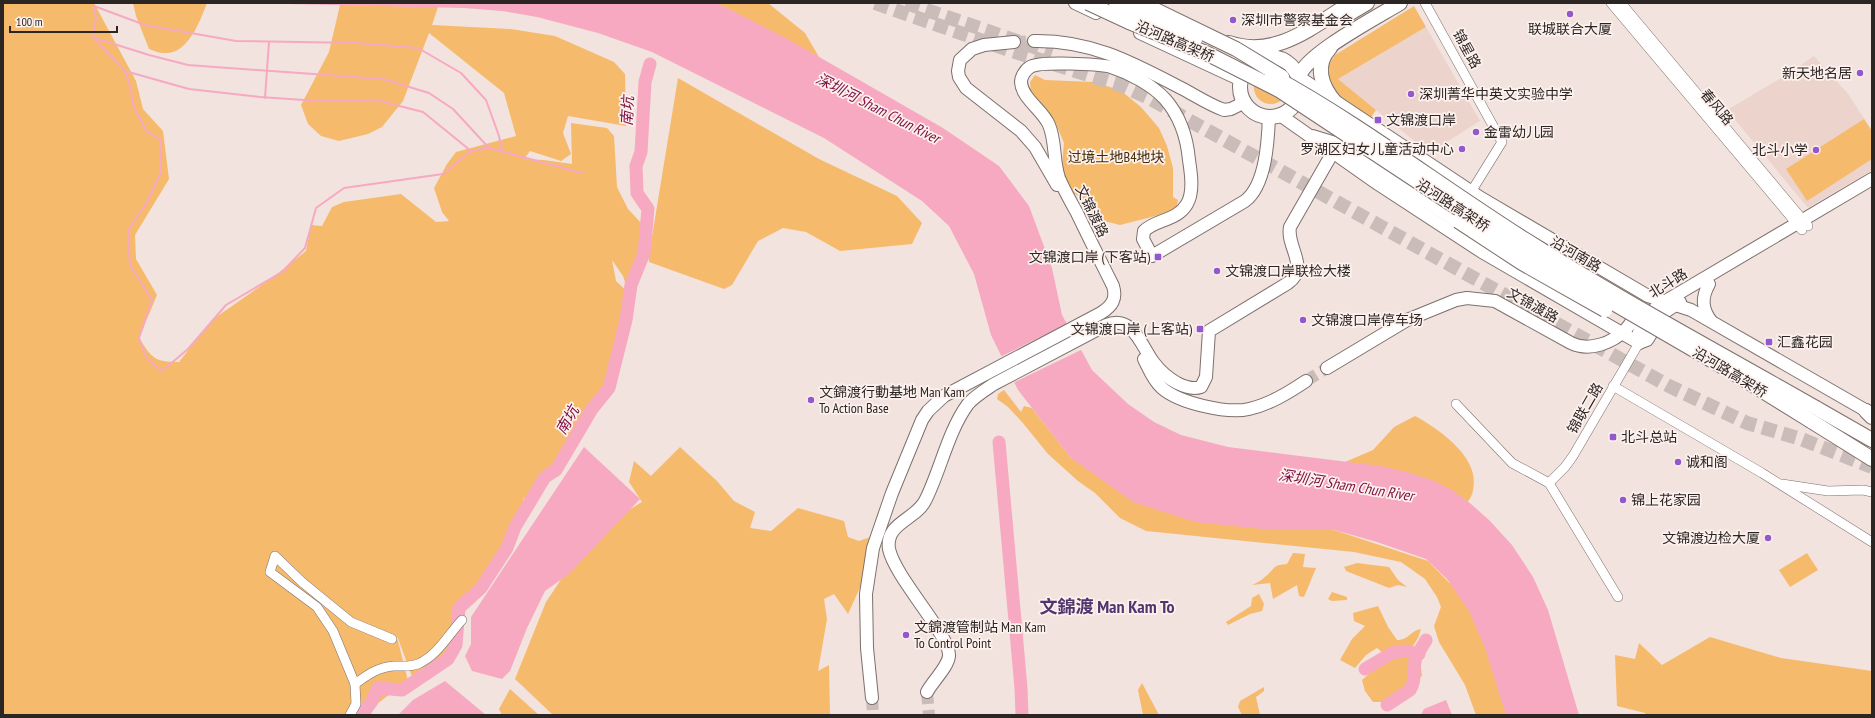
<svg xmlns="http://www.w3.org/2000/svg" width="1875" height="718" font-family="'PT Sans Narrow','Noto Sans SC',sans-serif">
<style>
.built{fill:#ecd4cd}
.green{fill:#f6ba6c}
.water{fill:#f6a9c0}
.pier{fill:#f2e3de}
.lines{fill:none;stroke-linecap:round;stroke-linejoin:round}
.stream{stroke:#f6a9c0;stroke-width:2}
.river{stroke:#f6a9c0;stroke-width:13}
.major-tunnel{stroke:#cabdb9;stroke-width:12;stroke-dasharray:12 6;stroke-linecap:butt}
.highway-tunnel{stroke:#cabdb9;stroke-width:14;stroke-dasharray:14 7;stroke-linecap:butt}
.minor-casing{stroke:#7d706c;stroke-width:10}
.major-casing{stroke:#7d706c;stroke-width:14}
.highway-casing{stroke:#7d706c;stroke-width:16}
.minor{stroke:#fff;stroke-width:9}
.major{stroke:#fff;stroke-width:12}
.highway{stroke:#fff;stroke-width:14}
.highway-bridge-casing{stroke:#7d706c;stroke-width:16;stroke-linecap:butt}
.highway-bridge{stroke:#fff;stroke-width:14}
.poi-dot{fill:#9357ce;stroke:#fdf1ed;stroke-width:1.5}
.labels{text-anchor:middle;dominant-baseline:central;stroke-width:3.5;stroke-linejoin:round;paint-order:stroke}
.poi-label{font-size:14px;fill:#2b2624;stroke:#fdf1ed;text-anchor:start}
.street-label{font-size:14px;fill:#2b2624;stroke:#fdf1ed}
.park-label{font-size:14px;fill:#442d09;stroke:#fdf1ed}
.water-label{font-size:15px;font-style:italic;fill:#7e0d43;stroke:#fdf1ed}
.district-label{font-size:18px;font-weight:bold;fill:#51356f;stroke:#fdf1ed}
</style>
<rect width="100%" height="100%" fill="#f2e3de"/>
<g class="built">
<polygon points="1426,27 1480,121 1429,153 1338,79"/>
<polygon points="1814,56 1849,95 1872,131 1872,170 1808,208 1727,110 1786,75"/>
</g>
<g class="green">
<path d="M 3,3 L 94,3 L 136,81 L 143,109 L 163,131 L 169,179 L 135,235 L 136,259 L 157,295 L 139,338 C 152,358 154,362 179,362 L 212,320 L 272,278 L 306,251 L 311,225 L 322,226 L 332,207 L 344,202 L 401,194 L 436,222 L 449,221 L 442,212 L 434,188 L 447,164 L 456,152 L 516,136 L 504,93 L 429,33 L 403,101 L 382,127 L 368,134 L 339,141 L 321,136 L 308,124 L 301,105 L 329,52 L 340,5 L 438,7 L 432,25 L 511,29 L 555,36 L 614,62 L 625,74 L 626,126 L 568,116 L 563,133 L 571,154 L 561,161 L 530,151 L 524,159 L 544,160 L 572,164 L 571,123 L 607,128 L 614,136 L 617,187 L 628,209 L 642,224 L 635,287 L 627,288 L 623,276 L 612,260 L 616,281 L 630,294 L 609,388 L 596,405 L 556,470 L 545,477 L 525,509 L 523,496 L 523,512 L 500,558 L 459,608 L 456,645 L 451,653 L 414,682 L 396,633 L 409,685 L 395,690 L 363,715 L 3,715 Z"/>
<path d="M 133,3 L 207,3 C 200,21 188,55 164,53 C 159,53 154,51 149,49 L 136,16 Z"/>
<polygon points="717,3 768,3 805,33 819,57"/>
<polygon points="1414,6 1426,27 1338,79 1376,110 1369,120 1332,91 1324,72 1335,55"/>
<path d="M 1264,71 L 1285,98 C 1263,117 1240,86 1264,71 Z"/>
<polygon points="1035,75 1045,80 1093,82 1120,90 1141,107 1159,128 1167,146 1173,168 1173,197 1178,200 1177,206 1171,212 1120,225 1108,222 1093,216 1083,198 1069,191 1061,175 1064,143 1056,124 1037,104 1031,93 1030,82"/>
<polygon points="678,78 819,159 897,196 922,223 912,244 840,251 806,232 783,228 758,241 732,285 724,289 649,262 649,255"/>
<polygon points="1864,119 1872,131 1872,159 1807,201 1786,169"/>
<polygon points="1004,390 1021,412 1024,406 1032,408 1071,458 1331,529 1428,561 1465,599 1484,640 1509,715 1476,715 1465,685 1439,642 1434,626 1441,607 1437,597 1425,579 1401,562 1354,552 1146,531 1120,518 1095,493 1078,481 1048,454 1022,422 1008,407 997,399 998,394"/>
<path d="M 1415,416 C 1439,429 1481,458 1473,490 C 1473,494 1470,498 1468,502 C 1429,474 1391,468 1345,462 L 1373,450 L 1394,427 Z"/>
<polygon points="680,447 717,481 734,501 755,512 750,528 771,531 798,508 844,521 848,537 859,541 885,532 848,614 834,594 824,599 827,619 818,671 829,665 830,715 553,715 515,679 546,602 570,566 619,516 642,502 629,482 634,461 651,476"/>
<path d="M 1293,553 L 1305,554 L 1303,567 L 1316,568 L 1304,597 L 1299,596 L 1297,585 L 1273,599 L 1270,583 L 1252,585 C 1257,583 1262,580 1266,576 C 1276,568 1272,565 1287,564 Z"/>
<polygon points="1807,553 1818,570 1790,587 1779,570"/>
<polygon points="1357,563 1389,567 1398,580 1407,587 1398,585 1389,588 1346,571 1344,567"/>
<polygon points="1332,592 1347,597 1347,600 1332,601 1328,599"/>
<polygon points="1259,594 1264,604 1262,611 1250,614 1228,625 1226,622 1251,606 1252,598"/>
<path d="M 1378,606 L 1388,627 L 1397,640 C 1409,640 1410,631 1421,629 L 1418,638 L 1413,646 L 1420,660 L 1422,676 L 1382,702 L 1373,702 L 1365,691 L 1362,680 L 1384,661 L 1383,653 L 1377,648 L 1366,655 L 1355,668 L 1340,660 L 1352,639 L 1365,626 L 1354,621 L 1353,613 Z"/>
<polygon points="1710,637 1781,658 1872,671 1872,715 1645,715 1645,713 1617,706 1615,655 1635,659 1639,643 1662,665"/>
<polygon points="1142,683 1159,715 1143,715 1138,690"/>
<polygon points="1264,687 1264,691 1256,697 1260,715 1242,715 1238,707 1240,701"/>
<polygon points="510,689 539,715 502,715 499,709"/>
</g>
<g class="water">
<polygon points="245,3 717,3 793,42 943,128 999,166 1029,206 1052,268 1062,315 1092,370 1128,404 1154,422 1181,435 1228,447 1380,466 1407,472 1434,481 1452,490 1471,504 1489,520 1512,545 1533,577 1548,610 1579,715 1506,715 1485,648 1469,611 1447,579 1426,559 1377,542 1331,529 1262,529 1195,522 1133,502 1071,458 1018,390 991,335 974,274 949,226 922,201 824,138 652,52 598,33 537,17 502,11 464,8"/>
<polygon points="584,447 640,499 569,574 545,591 527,628 510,671 502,679 472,671 465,656 471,644 471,617"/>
<polygon points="445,681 486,715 398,715 413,700"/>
<polygon points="1446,700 1452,715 1421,715 1424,709"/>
</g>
<polygon class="pier" points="1069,323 1083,349 1013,383 1000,357"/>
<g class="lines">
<g class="stream">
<polyline points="95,38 149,55 188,65 383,79 429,93 453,109 489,148"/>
<polyline points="125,71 189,89 260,97 319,101 376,100 423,112 471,151"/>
<polyline points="265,98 269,42"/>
<polyline points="502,151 499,136 486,100 461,73 418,48 357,43 236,41 145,25 94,6 96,18 93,37 125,71 130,86 134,107 147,132 161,140 160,174 147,202 128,230 130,265 152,300 139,338 147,359 162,371 188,349 226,305 282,272 305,248 316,208 344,188 443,174 471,151 489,148 582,173"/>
</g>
<g class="river">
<polyline points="999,442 1021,688 1022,715"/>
<polyline points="1365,669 1392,653 1404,651 1419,654"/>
<path d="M 1387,705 L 1410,690 C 1417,679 1412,669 1416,658 C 1418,652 1423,646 1426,640"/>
<polyline points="362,715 372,701 378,688 402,690 448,659 456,645 459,608 481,588 507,548 515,527 545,477 556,470 592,409 609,388 626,320 631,285 644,253 648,209 637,193 636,166 641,152 645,82 650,64"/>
</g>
<g class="major-tunnel">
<polyline points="1014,42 1034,41"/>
<polyline points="1306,381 1327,368"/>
<polyline points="927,692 929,715"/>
<polyline points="872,698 873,715"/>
</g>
<g class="highway-tunnel">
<polyline points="875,3 1009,50 1123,86 1147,97 1669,386 1747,423 1801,439 1872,467"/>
<polyline points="906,3 1052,53"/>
</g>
<defs>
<g id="minor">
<polyline points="1425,3 1502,142 1471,192"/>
<polyline points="1611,3 1802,230"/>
<polyline points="1621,3 1808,226"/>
<polyline points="1613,386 1762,473 1872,542"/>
<polyline points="1456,404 1512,463 1549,483 1618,597"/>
<polyline points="1549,483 1565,467 1573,456 1639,343"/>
<polyline points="1782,484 1828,491 1863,490 1872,492"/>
<path d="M 355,684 C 367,675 378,667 394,666 C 402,666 411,667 418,664 C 438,655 448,635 462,620"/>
<polyline points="350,715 356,704 355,684 333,631 317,607 270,572 275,556 302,582 351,622 392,639"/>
</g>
<g id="major">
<polyline points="1075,3 1096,13"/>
<polyline points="1140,33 1241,80"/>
<path d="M 1034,41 C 1092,40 1133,63 1183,89 C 1196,96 1210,105 1224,110 L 1231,109 L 1245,102"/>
<polyline points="1014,42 984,45 972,49 960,60 958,71 959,77 966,88 1021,131 1035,147 1057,185"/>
<polyline points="1299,77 1481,198 1648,296 1691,310 1872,414"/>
<polyline points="1280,115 1378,184 1482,252 1639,343"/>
<path d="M 1709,284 C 1701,298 1702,309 1711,321"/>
<path d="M 1639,343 C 1633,333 1651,311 1659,305 L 1872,179"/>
<polyline points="1639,343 1647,340 1665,312 1680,302"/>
<path d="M 1144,359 C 1149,369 1153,380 1162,388 C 1179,403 1227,414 1249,409 C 1270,404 1288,393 1306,381"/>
<path d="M 1327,368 L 1407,320 L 1456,300 L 1467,298 L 1495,301 L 1571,343 C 1589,352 1613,343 1626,329 C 1632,323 1635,314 1640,308"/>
<path d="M 927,692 C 932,682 948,667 949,656 C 951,636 895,578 889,549 C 885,523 915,520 925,501 C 940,472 948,431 968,404 C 975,396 985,390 994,384 L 1106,325 C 1133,314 1141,346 1154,363 C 1160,371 1168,378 1177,383 C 1185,387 1193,390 1201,387 L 1206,377 L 1209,331 L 1288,283 C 1310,267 1286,247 1290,227 L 1333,152"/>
<path d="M 872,698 L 867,648 L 866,594 L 873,548 L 892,493 L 922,420 L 928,411 L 944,396 L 1101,313 C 1112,306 1117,299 1113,286 C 1101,262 1089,238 1077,213 C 1071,202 1064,190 1059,178 C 1053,161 1056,141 1049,125 C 1043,110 1022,99 1021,82 C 1021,77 1025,70 1030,67 C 1040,61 1098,64 1111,67 C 1130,73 1152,85 1165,99 C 1180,116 1187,138 1189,160 C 1191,173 1194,192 1187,204 C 1177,221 1156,219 1144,231 L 1143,239 L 1152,256 L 1245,201 C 1266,185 1268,141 1269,117"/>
</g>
<g id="highway">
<polyline points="1345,16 1367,3"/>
<path d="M 1229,43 C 1276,59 1313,26 1351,3"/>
<path d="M 1330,48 C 1314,65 1321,86 1335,102"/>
<circle cx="1270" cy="87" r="30"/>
<path d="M 1299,77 C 1304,55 1379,16 1400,3"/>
<polyline points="1312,137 1335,144 1348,150 1458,221"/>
<polyline points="1816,408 1872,440"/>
<polyline points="1866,411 1872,417"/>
<polyline points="1811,421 1872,459"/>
</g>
</defs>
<use href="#minor" class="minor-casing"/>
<use href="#major" class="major-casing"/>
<use href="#highway" class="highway-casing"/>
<use href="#minor" class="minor"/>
<use href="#major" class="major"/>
<use href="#highway" class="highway"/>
<defs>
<g id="highway-bridge">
<polyline points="1088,3 1129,22 1206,53 1279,90 1515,246 1732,372 1811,421"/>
<polyline points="1116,3 1195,39"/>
<polyline points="1141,3 1236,49 1282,77"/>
<path d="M 1272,76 C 1360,124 1440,186 1524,239 C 1619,299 1718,352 1816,408"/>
<polyline points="1458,221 1522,263 1605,310"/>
</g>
</defs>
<use href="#highway-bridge" class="highway-bridge-casing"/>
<use href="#highway-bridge" class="highway-bridge"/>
</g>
<g class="poi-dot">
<circle cx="1570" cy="14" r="4"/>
<circle cx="1233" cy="20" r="4"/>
<circle cx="1860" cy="73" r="4"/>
<circle cx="1411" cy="94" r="4"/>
<rect x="1374" y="116" width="8" height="8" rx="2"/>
<circle cx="1476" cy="132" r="4"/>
<circle cx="1462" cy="149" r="4"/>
<circle cx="1816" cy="150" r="4"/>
<rect x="1154" y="253" width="8" height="8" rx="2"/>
<circle cx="1217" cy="271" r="4"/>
<circle cx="1303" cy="320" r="4"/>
<rect x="1196" y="325" width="8" height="8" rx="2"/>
<rect x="1765" y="338" width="8" height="8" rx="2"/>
<circle cx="811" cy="400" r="4"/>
<rect x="1609" y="433" width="8" height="8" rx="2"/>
<circle cx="1678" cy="462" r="4"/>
<circle cx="1623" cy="500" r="4"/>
<circle cx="1768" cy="538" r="4"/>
<circle cx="906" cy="635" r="4"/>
</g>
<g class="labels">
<g class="poi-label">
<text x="1241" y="20">深圳市警察基金会</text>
<text x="1570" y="29" text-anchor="middle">联城联合大厦</text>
<text x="1852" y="73" text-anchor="end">新天地名居</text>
<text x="1419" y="94">深圳菁华中英文实验中学</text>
<text x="1386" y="120">文锦渡口岸</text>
<text x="1484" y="132">金雷幼儿园</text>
<text x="1454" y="149" text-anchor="end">罗湖区妇女儿童活动中心</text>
<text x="1808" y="150" text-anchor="end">北斗小学</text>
<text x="1150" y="257" text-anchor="end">文锦渡口岸 (下客站)</text>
<text x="1225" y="271">文锦渡口岸联检大楼</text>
<text x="1311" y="320">文锦渡口岸停车场</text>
<text x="1192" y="329" text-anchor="end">文锦渡口岸 (上客站)</text>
<text x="1777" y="342">汇鑫花园</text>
<text x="819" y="392">文錦渡行動基地 Man Kam<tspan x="819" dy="16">To Action Base</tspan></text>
<text x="1621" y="437">北斗总站</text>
<text x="1686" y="462">诚和阁</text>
<text x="1631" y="500">锦上花家园</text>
<text x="1760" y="538" text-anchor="end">文锦渡边检大厦</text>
<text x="914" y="627">文錦渡管制站 Man Kam<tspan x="914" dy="16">To Control Point</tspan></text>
</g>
<g class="street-label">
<text transform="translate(1175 41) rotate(23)">沿河路高架桥</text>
<text transform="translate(1467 49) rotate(61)">锦星路</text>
<text transform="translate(1717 107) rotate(50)">春风路</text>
<text transform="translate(1453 205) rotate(33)">沿河路高架桥</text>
<text transform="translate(1092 211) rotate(64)">文锦渡路</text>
<text transform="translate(1576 254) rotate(30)">沿河南路</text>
<text transform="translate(1668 283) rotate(-32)">北斗路</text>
<text transform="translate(1533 305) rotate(29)">文锦渡路</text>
<text transform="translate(1730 372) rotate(31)">沿河路高架桥</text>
<text transform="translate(1585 408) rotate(-60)">锦联二路</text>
</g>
<g class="park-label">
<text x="1116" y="157">过境土地B4地块</text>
</g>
<g class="water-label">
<text transform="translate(878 108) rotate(27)">深圳河 Sham Chun River</text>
<text transform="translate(627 111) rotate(-87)">南坑</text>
<text transform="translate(567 420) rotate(-60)">南坑</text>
<text transform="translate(1346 485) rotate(9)">深圳河 Sham Chun River</text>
</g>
<g class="district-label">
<text x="1107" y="606">文錦渡 Man Kam To</text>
</g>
</g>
<rect width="1875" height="718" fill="none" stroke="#2b2624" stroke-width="8"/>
<path d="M10 26v6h107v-6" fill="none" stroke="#2b2624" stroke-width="2"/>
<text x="16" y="26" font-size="12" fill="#2b2624" stroke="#fdf1ed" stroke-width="3" paint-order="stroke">100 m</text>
</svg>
